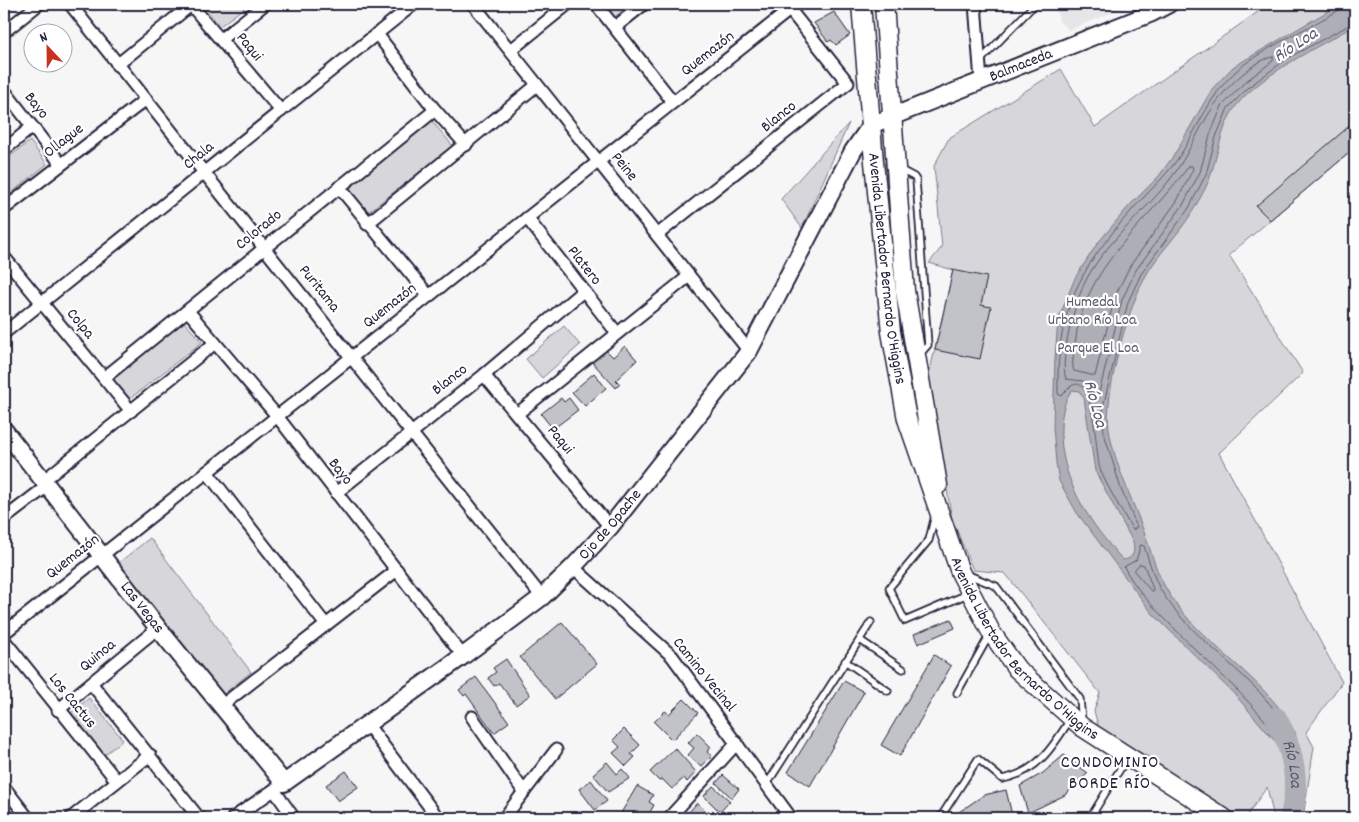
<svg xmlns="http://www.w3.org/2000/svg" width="1359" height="822" font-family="Dekko,sans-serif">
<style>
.built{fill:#e6e6e9}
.green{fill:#d7d7db;stroke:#7c7c8b}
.water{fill:#aeaeb7;stroke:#767685;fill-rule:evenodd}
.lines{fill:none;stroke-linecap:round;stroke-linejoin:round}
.shore{stroke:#5a5a6d;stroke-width:1}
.river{stroke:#aeaeb7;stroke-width:22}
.building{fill:#c2c2c9;stroke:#22223b}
.service-casing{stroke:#22223b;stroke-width:9}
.minor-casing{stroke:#22223b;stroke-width:15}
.secondary-casing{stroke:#22223b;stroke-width:20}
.primary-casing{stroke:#22223b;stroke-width:21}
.service{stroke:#fff;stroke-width:5.5}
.minor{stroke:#fff;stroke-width:11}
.secondary{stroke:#fff;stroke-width:16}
.primary{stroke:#fff;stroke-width:18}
.labels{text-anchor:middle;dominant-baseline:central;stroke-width:4.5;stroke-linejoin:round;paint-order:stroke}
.street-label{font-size:16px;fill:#22223b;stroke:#fff}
.park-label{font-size:16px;fill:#58586b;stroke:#fff}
.water-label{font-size:18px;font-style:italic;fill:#5a5a6d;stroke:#fff}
.neighbourhood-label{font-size:18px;letter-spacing:1px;fill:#22223b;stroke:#fff}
</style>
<rect width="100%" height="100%" fill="#f6f6f7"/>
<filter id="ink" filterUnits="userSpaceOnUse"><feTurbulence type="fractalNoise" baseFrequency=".02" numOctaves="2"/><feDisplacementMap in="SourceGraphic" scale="10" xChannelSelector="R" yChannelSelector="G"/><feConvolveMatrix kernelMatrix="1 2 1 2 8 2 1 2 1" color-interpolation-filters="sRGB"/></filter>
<g filter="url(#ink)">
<polygon class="built" points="1061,4 1133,4 1069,30 1059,21 1056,6"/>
<g class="green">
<polygon points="201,4 249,4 220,26"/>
<polygon points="601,4 631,4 612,19"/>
<polygon points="1269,4 1355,4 1355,148 1229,255 1303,373 1219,453 1342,682 1306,732 1314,747 1303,818 1274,818 1267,787 1246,817 1235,818 1100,732 1094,711 1100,693 1005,573 973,570 952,519 928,379 953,270 929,263 942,247 934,166 949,138 1061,69 1095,127"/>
<polygon points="431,120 453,146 367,213 345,187"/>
<polygon points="849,123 802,228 781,199"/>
<polygon points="30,141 47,164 4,199 4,161"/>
<polygon points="184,322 202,342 127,401 108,380"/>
<polygon points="564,326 580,345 542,378 526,359"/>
<polygon points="150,538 251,672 220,697 117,564"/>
<polygon points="89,698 123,740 104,755 71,713"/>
</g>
<path class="water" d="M 1340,4 L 1355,4 L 1355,25 C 1321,46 1252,78 1232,112 C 1221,131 1218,153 1211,174 C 1208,185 1200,198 1194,209 C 1180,234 1157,254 1144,279 C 1127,312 1104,393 1109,430 C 1114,462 1130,494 1141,524 C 1149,544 1154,566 1164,585 C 1196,644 1265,674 1296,734 L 1289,746 L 1280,745 L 1274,740 L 1236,696 L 1152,613 L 1077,513 L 1059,481 L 1056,463 L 1053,427 L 1055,358 L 1058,320 L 1075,278 L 1097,244 L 1129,206 L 1159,176 L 1174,155 L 1212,89 L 1233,67 ZM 1072,390 L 1079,391 L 1084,398 L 1095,471 L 1133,542 C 1135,551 1134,559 1123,560 C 1089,523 1059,478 1061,426 C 1062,413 1064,401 1072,390 Z"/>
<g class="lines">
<g class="shore">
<path d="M 1342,4 L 1339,10 C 1309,28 1259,50 1235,72 C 1208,97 1197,131 1177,160 C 1163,179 1147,193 1131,211 C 1078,271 1056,312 1058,394 L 1062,396 C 1095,349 1095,456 1100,469 C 1105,483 1125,517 1133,530 L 1137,527 L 1121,489 L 1104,433 L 1103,407 L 1128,302 L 1141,274 L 1189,208 L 1206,174 L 1216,137 L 1228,108 L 1250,86 L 1288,58 L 1355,22"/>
<path d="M 1273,57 L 1273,61 L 1245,82 L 1222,106 L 1210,135 L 1200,172 L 1183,205 L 1136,270 L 1122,300 L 1099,393 L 1095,394 L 1083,381 L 1066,379 C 1059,358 1075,304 1084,284 C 1104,243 1141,216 1168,182 C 1190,155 1201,120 1222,95 C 1231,83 1258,58 1273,57 Z"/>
<path d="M 1189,166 L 1192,166 L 1193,169 L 1177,201 L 1130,266 L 1115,296 L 1095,376 L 1074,371 C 1071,364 1074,353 1075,345 C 1082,268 1146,224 1189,166 Z"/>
<path d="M 1141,545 L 1144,546 C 1149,560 1153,576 1160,589 C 1194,645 1260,676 1290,734 L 1287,740 L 1282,740 L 1278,737 C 1247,695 1205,661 1169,623 C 1153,607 1135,588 1124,567 L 1136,560 Z"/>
<polygon points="1140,564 1144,565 1153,589 1152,592 1134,571"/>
</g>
<path class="river" id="s1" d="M 1276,718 C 1293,748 1301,785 1290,818"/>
</g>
<g class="building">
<polygon points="834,12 850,35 836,45 831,40 828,42 814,23"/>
<polygon points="1355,116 1355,148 1270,220 1256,206 1347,128"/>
<polygon points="953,270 987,277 981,305 991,307 980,359 935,350"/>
<polygon points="625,346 637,360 616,380 620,384 616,388 592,362 605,349 613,357"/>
<polygon points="594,373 606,388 585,406 572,392"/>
<polygon points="561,398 564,402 569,398 578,410 553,429 541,414"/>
<polygon points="951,619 955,628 918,644 914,634"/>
<polygon points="562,622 597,664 555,699 520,657"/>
<polygon points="934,655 951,666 900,756 881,745"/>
<polygon points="506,659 530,695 516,705 499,683 494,686 488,678 496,672 493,668"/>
<polygon points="476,677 509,722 494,733 466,694 464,696 459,690"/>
<polygon points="844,681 864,692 810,786 788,772"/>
<polygon points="684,699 698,713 672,740 654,722 665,711 669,714"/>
<polygon points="624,729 640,745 631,754 635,757 626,766 613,753 620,747 613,740"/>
<polygon points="697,733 711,747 707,752 712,756 701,767 688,755 694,748 688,743"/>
<polygon points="675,748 696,772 687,782 684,778 672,789 662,779 659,781 650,772"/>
<polygon points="1064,755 1088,773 1065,795 1028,813 1020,786 1043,773"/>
<polygon points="607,762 617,774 622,769 630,778 608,792 593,774"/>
<polygon points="346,771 358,787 338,801 326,785"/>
<polygon points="723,775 739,789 732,798 716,783"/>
<polygon points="591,780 607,801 595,810 579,789"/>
<polygon points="637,786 653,795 649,802 654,805 649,814 645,812 643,815 646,818 624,818 621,813"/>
<polygon points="713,786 730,801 720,812 704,796"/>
<polygon points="1006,790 1012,815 1005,818 950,818 984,795"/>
<polygon points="697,803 712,817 711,818 693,818 688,813"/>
</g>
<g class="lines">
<defs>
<g id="service">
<polyline points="981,60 1035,4"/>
<polyline points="899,169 914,177 916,180 928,345 920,354"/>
<polyline points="935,515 929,540 889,588 905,621 970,593"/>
<polyline points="966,574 996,586 1080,699 1082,722"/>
<polyline points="860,640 903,669"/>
<polyline points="845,661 888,691"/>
<polyline points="957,693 989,636"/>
<polyline points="767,784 871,622"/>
<path d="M 940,818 L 978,759 L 1002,779 C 1037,773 1053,747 1071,718"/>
<polyline points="1090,818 1127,758"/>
</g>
<g id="minor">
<polyline points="70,4 542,597"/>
<polyline points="473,4 749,351"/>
<polyline points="596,4 673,102"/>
<polyline points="975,4 981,81"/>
<polyline points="191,5 281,111"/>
<polyline points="615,27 644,4"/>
<polyline points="4,32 39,4"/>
<polyline points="377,34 435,110 466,145"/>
<polyline points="221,39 265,4"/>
<polyline points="511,50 568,4"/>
<polyline points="117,65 192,4"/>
<polyline points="4,90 61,164"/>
<polyline points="4,150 32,127"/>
<polyline points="339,187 429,296"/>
<polyline points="4,209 145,100"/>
<polyline points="527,218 617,333"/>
<polyline points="367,224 537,85"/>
<polyline points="657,235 848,83 790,10"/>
<polyline points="4,257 131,411"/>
<polyline points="188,311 277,416 463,656"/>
<polyline points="4,333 414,4"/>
<polyline points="484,375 610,527"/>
<polyline points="104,378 435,110"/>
<polyline points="517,414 689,276"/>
<polyline points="207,472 326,625"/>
<polyline points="43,481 215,343"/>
<polyline points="336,493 484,375 583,291"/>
<polyline points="4,519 47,486"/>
<polyline points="573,567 672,656 791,818"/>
<polyline points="4,633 797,4"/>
<polyline points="4,640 117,781"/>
<polyline points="91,683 199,818"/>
<polyline points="221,706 397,570"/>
<polyline points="58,710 158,628"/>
<polyline points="472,717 524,792"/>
<polyline points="367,724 438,818"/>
<polyline points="4,787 28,818"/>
<polyline points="274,790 294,818"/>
<polyline points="71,818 150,755"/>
<polyline points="233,818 284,783"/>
<polyline points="504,818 556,750"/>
<polyline points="669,818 737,743"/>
</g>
<g id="secondary">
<path id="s2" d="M 4,430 L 158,628 L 284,783 L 463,656 L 542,597 L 573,567 L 610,527 L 749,351 L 853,151 L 871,125 L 1152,13 L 1169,4"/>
</g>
<g id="primary">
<path id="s3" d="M 861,4 L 874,162 L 891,332 L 907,419 L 960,572 L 991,632 L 1017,669 L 1082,727 L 1224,818"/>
<polyline points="884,4 905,291 938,485"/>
</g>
</defs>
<use href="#service" class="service-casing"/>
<use href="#minor" class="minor-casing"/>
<use href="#secondary" class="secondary-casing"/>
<use href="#primary" class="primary-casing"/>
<use href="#service" class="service"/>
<use href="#minor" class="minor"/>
<use href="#secondary" class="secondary"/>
<use href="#primary" class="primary"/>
</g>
</g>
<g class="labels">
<g class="street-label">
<text transform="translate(249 47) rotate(51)">Paqui</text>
<text transform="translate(708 54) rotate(-38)">Quemazón</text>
<text stroke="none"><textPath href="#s2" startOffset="1509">Balmaceda</textPath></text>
<text transform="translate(36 106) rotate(52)">Bayo</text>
<text transform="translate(779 117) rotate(-39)">Blanco</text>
<text transform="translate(64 141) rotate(-38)">Ollague</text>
<text transform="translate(199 156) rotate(-39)">Chala</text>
<text transform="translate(624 167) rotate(51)">Peine</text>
<text transform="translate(259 230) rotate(-39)">Colorado</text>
<text transform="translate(584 266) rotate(52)">Platero</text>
<text stroke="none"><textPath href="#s3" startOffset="266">Avenida Libertador Bernardo O'Higgins</textPath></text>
<text transform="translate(319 289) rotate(51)">Puritama</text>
<text transform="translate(390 306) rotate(-38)">Quemazón</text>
<text transform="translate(80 324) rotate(50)">Colpa</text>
<text transform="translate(450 380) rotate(-38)">Blanco</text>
<text transform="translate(560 440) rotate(51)">Paqui</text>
<text transform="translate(340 472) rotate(52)">Bayo</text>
<text stroke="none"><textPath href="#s2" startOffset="868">Ojo de Opache</textPath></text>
<text transform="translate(73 557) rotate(-38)">Quemazón</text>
<text stroke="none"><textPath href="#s2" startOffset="225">Las Vegas</textPath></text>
<text stroke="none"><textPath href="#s3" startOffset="681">Avenida Libertador Bernardo O'Higgins</textPath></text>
<text transform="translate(98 656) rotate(-39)">Quinoa</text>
<text transform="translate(704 675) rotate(51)">Camino Vecinal</text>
<text transform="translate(72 701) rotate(51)">Los Cactus</text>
</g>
<g class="park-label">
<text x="1092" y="302">Humedal<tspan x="1092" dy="18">Urbano Río Loa</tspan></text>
<text x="1098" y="348">Parque El Loa</text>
</g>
<g class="water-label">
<text transform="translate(1296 46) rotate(-33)">Río Loa</text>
<text transform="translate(1094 404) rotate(75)">Río Loa</text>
<text stroke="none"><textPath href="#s1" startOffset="49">Río Loa</textPath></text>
</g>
<g class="neighbourhood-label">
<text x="1110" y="763">CONDOMINIO<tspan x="1110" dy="21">BORDE RÍO</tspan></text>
</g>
</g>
<rect width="1359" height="822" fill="none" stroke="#fff" stroke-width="20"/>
<rect x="10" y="10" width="1339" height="802" fill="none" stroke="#22223b" stroke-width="2" filter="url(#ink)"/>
<g transform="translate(48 48) rotate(338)"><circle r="24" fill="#ffffff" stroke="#a7a7b1"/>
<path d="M0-4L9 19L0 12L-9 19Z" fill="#c8321e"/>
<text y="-8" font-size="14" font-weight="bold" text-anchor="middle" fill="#22223b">N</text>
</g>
</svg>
